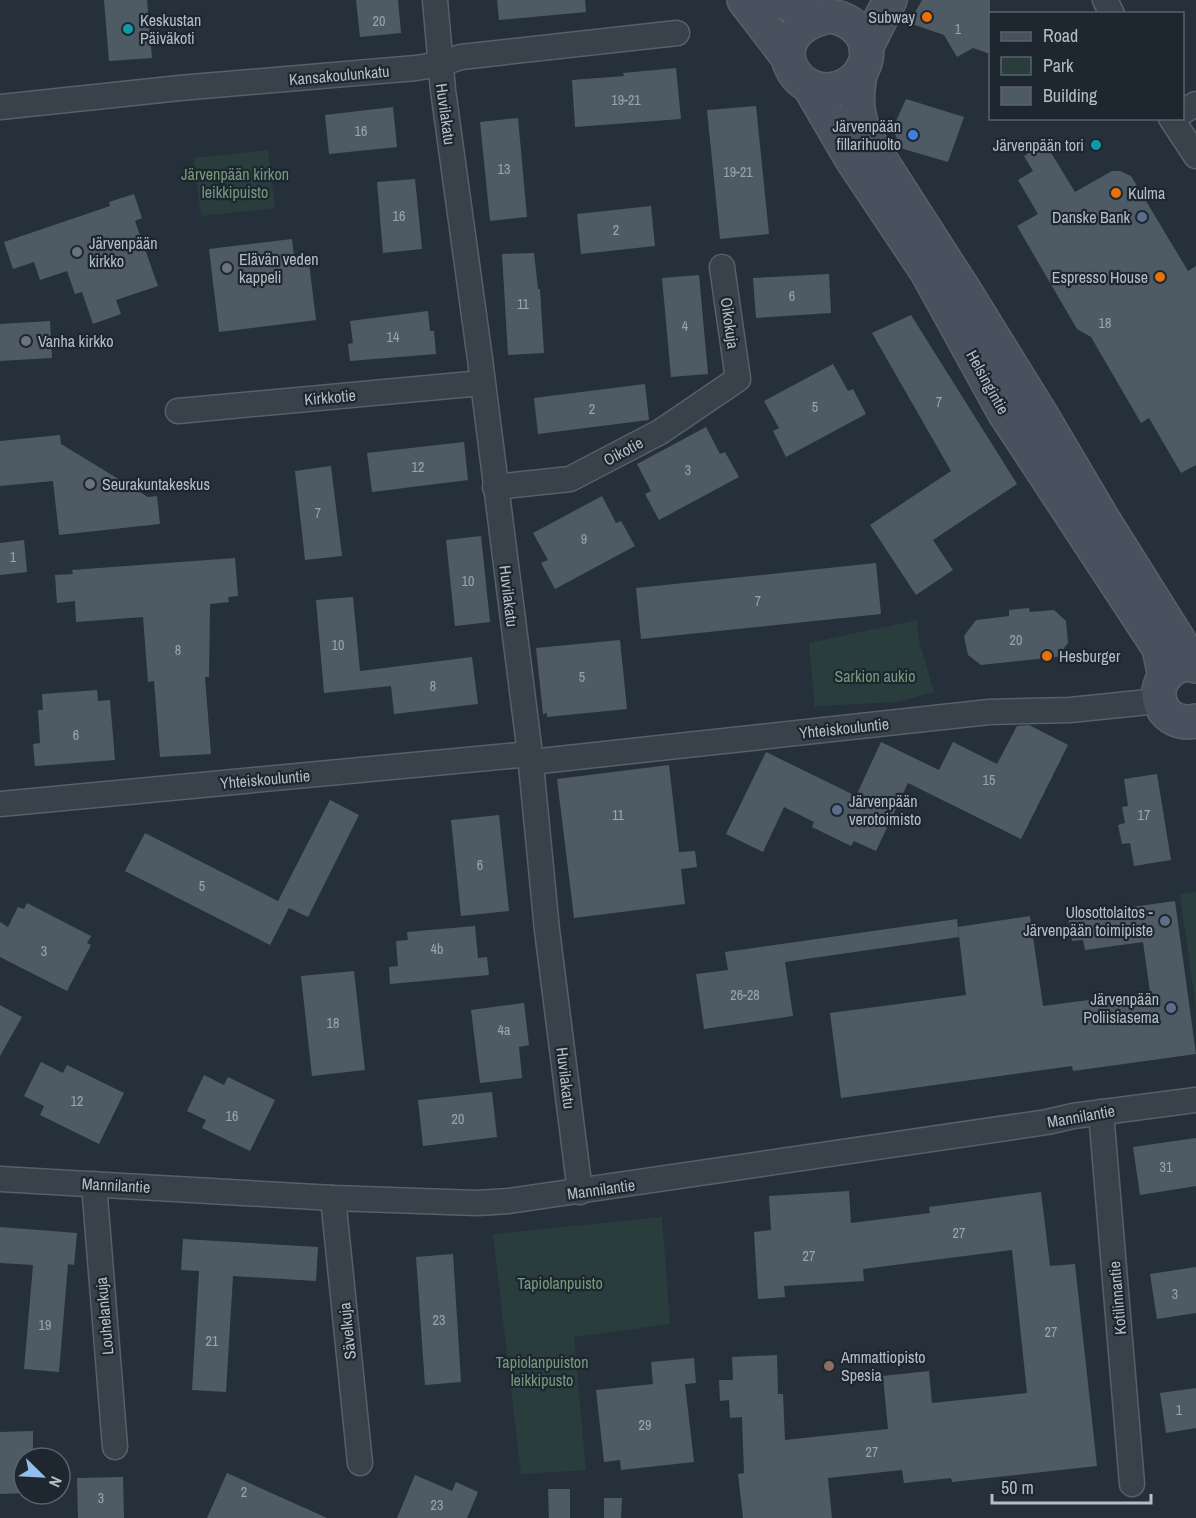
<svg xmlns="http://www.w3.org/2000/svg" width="1196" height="1518" font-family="'Archivo Narrow',sans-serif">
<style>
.green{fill:#293d3d}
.building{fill:#4e5b65}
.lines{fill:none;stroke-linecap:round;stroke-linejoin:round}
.street-casing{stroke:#576069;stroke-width:27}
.secondary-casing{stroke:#576069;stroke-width:36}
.street{stroke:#39424b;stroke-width:24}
.secondary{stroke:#48525e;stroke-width:33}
.food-dot{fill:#e8710a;stroke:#1e2730;stroke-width:2}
.culture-dot{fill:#0f9aa8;stroke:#1e2730;stroke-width:2}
.shop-dot{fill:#3f7fe0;stroke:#1e2730;stroke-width:2}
.service-dot{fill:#5c6f8a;stroke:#1e2730;stroke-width:2}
.worship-dot{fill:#6b7280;stroke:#1e2730;stroke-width:2}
.education-dot{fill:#8d6e63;stroke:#1e2730;stroke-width:2}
.labels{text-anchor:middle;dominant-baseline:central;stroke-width:4.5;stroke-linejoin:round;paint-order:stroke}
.number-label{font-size:14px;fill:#9ba4ae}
.poi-label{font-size:16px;fill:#b5bdc6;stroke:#1e2730;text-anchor:start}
.street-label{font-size:16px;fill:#b5bdc6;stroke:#1e2730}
.park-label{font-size:16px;fill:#759a7b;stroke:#1e2730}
</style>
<rect width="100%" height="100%" fill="#26303b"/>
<g class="green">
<polygon points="268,150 275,208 201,216 194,158"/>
<polygon points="917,620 919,641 934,692 898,702 818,706 815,709 809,643"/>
<polygon points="1196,892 1196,1008 1180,894"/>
<polygon points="662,1217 670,1324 574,1337 586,1470 521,1474 493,1234"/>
</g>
<g class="building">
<polygon points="104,0 147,0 152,58 109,61"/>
<polygon points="356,0 398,0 401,33 360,37"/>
<polygon points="497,0 585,0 586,12 499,20"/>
<polygon points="922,0 990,0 990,54 973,48 957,57 944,35 909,23"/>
<polygon points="676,68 681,119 575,127 572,80 624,76 623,73"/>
<polygon points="906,99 964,117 948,162 900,148 893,128"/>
<polygon points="756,106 769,234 720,239 707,110"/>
<polygon points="393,107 397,147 329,154 325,115"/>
<polygon points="518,118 527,217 490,221 480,122"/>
<polygon points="1045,143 1075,192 1112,171 1120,171 1131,176 1188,271 1196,266 1196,465 1181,473 1149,418 1141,423 1091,337 1077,329 1017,226 1038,214 1018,180 1033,171 1024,156"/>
<polygon points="415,179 422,249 383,253 377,182"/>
<polygon points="134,194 142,218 135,221 158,286 116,300 121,314 93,324 82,292 75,294 67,271 40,280 34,262 13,269 4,242 110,206 109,202"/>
<polygon points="651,206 655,246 581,254 577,214"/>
<polygon points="292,239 295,264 309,263 316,320 219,332 209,249"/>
<polygon points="534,253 538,289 540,289 544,353 508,355 502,254"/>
<polygon points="829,274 831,313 756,318 753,278"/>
<polygon points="699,275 708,374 671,377 662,278"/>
<polygon points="428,311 430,331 434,331 436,354 350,361 348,344 353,343 350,321"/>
<polygon points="911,315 1017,484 933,540 953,570 916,595 870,525 951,471 872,333"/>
<polygon points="50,321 52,358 0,361 0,324"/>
<polygon points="833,364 848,391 853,389 866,414 786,457 773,431 779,428 764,401"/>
<polygon points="645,384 649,420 538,434 534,398"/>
<polygon points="706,427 720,454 725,452 739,477 659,520 645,494 651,491 637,464"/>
<polygon points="60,435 61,444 148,497 157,496 160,524 59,535 53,481 0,486 0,441"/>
<polygon points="464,442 468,480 372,492 367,453"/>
<polygon points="331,466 342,556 305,560 295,471"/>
<polygon points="602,496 616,523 621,521 635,546 555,589 541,563 548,560 533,533"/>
<polygon points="481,536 490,622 455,626 446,540"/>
<polygon points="24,540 27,572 0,575 0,543"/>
<polygon points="235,558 238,596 228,597 229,602 210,604 209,677 205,677 211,754 160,757 154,681 148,682 143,617 76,622 75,601 57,603 55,575 73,574 72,570"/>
<polygon points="876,563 881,614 641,639 636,588"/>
<polygon points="353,597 360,671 472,657 478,704 394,714 391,686 324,693 316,600"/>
<polygon points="1029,608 1030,612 1054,610 1066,621 1068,643 1057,657 981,665 968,655 964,636 976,620 1009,616 1009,610"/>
<polygon points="620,640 627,709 547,717 547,713 543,714 536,648"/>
<polygon points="97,690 98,701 110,700 115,760 35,766 33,744 40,743 38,710 43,710 42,694"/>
<polygon points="1029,725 1068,745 1021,839 908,783 876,851 854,841 851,846 812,827 814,822 784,807 763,852 726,834 766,752 856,796 881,742 939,770 953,742 997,764 1017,726"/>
<polygon points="669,765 679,852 695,851 697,867 681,869 685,904 574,918 557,779"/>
<polygon points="1157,774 1171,860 1134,866 1130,843 1122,844 1118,825 1125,823 1122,807 1128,806 1124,779"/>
<polygon points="330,800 359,815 308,917 289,908 270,945 125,871 145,833 278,901"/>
<polygon points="499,815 509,911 461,916 451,820"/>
<polygon points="1175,901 1196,1054 1073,1071 1072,1066 841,1098 830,1013 966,995 958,927 1030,916 1043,1006 1150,992 1143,942 1085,950 1083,940 1072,941 1068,916"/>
<polygon points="27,903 91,936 87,943 91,945 67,991 0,957 0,922 8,927 18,907 24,909"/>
<polygon points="957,919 959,937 785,962 793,1016 704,1029 696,974 728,970 725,952"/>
<polygon points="475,926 478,958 487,957 489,975 390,984 389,967 398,966 396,941 408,940 407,932"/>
<polygon points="354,971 365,1070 312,1076 301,976"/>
<polygon points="524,1003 529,1045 519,1047 522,1078 480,1083 471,1010"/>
<polygon points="0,1005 22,1017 0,1056"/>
<polygon points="41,1062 63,1073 67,1065 124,1093 99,1144 40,1115 44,1106 24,1096"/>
<polygon points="204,1075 224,1085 228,1077 275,1100 250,1151 202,1128 206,1120 187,1111"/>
<polygon points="492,1092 497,1137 423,1146 418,1100"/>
<polygon points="1196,1138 1196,1186 1140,1195 1133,1147"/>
<polygon points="849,1191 851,1223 930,1213 929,1207 1041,1192 1050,1266 1075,1264 1097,1466 952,1482 951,1478 904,1483 902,1470 828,1478 832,1518 743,1518 738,1474 744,1473 742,1417 730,1418 729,1400 720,1401 719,1380 733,1380 732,1357 777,1355 778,1394 783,1394 785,1440 888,1429 883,1376 929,1371 932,1403 1027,1393 1012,1250 863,1269 864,1281 784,1286 785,1297 758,1299 754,1232 771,1230 769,1196"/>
<polygon points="0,1227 77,1233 74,1265 68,1264 59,1372 24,1369 33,1265 0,1263"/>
<polygon points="183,1239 318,1247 316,1281 233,1276 226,1392 192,1390 199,1271 181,1270"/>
<polygon points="453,1254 461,1382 425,1385 416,1257"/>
<polygon points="1196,1267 1196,1313 1157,1319 1150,1274"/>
<polygon points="694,1358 696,1383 685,1384 694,1462 621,1470 620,1460 604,1462 596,1390 653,1384 651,1362"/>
<polygon points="1196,1388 1196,1428 1166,1433 1160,1393"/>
<polygon points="33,1431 33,1458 24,1458 24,1493 0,1494 0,1432"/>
<polygon points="227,1473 327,1518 207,1518"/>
<polygon points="415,1475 452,1491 456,1482 478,1492 467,1518 397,1518"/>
<polygon points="123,1477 124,1518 78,1518 77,1478"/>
<polygon points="548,1489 570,1489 570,1518 549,1518"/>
<polygon points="604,1498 622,1498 621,1518 604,1518"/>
</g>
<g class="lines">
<defs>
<g id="street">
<polyline points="435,0 443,90 480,359 530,754 547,930 580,1192"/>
<polyline points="1105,0 1112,14"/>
<polyline points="0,107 180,88 416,68 440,64 461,57 677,33"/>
<polyline points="1182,112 1196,104"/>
<polyline points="1171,118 1196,156"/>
<polyline points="178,411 482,383"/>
<polyline points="495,487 570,479 660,432 738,379 722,267"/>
<polyline points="531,762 989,712 1070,710 1158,701"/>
<polyline points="0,804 530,754"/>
<polyline points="1101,1112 1132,1484"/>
<polyline points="0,1179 333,1198 477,1203 509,1201 1047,1122 1073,1116 1196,1100"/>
<polyline points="94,1184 115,1447"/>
<polyline points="333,1198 360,1463"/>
</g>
<g id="secondary">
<polyline points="744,0 786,55"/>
<polyline points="780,0 821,18"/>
<path d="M 829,16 C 853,18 873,39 865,63 C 862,72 856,79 848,84 C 800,112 751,34 829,16 Z"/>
<polyline points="866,48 890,0"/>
<path d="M 860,74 C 856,100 856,112 866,137 L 966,293 L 1042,416 L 1101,516 L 1195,666"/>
<polyline points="809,86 851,158 927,272 1004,412 1159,648 1165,677"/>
<path d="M 1182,665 C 1144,677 1156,729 1196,721"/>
</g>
</defs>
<use href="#street" class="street-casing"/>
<use href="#secondary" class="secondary-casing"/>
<use href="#street" class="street"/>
<use href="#secondary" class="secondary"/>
</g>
<g class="food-dot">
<circle cx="927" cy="17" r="6"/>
<circle cx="1116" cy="193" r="6"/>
<circle cx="1160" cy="277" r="6"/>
<circle cx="1047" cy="656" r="6"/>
</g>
<g class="culture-dot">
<circle cx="128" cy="29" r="6"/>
<circle cx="1096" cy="145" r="6"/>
</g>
<circle class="shop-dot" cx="913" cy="135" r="6"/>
<g class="service-dot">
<circle cx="1142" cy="217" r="6"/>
<circle cx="837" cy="810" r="6"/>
<circle cx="1165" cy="921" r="6"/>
<circle cx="1171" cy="1008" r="6"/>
</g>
<g class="worship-dot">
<circle cx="77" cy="252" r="6"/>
<circle cx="227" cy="268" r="6"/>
<circle cx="26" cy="341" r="6"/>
<circle cx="90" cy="484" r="6"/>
</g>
<circle class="education-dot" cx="829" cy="1366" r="6"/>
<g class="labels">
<g class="number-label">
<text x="379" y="21">20</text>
<text x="958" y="29">1</text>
<text x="626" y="100">19-21</text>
<text x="361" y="131">16</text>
<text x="504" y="169">13</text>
<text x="738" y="172">19-21</text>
<text x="399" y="216">16</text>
<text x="616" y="230">2</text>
<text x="792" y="296">6</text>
<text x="523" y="304">11</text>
<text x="1105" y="323">18</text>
<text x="685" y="326">4</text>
<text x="393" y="337">14</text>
<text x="939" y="402">7</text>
<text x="815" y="407">5</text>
<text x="592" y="409">2</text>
<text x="418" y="467">12</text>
<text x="688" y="470">3</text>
<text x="318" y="513">7</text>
<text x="584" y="539">9</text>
<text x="13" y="557">1</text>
<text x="468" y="581">10</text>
<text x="758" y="601">7</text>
<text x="1016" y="640">20</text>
<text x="338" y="645">10</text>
<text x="178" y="650">8</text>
<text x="582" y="677">5</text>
<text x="433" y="686">8</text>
<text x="76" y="735">6</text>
<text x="989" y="780">15</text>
<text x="618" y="815">11</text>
<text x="1144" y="815">17</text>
<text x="480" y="865">6</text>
<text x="202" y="886">5</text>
<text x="437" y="949">4b</text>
<text x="44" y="951">3</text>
<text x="745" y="995">26-28</text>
<text x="333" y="1023">18</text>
<text x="504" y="1030">4a</text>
<text x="77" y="1101">12</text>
<text x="232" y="1116">16</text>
<text x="458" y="1119">20</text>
<text x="1166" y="1167">31</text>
<text x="959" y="1233">27</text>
<text x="809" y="1256">27</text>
<text x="1175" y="1294">3</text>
<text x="439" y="1320">23</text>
<text x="45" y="1325">19</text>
<text x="1051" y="1332">27</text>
<text x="212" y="1341">21</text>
<text x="1179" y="1410">1</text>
<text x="645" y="1425">29</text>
<text x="872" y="1452">27</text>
<text x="244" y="1492">2</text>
<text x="101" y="1498">3</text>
<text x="437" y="1505">23</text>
</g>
<g class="poi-label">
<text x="915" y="17" text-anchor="end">Subway</text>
<text x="140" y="20">Keskustan<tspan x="140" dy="18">Päiväkoti</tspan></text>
<text x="901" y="126" text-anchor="end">Järvenpään<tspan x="901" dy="18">fillarihuolto</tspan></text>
<text x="1084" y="145" text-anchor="end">Järvenpään tori</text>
<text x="1128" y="193">Kulma</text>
<text x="1130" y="217" text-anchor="end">Danske Bank</text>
<text x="89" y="243">Järvenpään<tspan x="89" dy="18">kirkko</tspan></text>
<text x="239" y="259">Elävän veden<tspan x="239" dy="18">kappeli</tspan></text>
<text x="1148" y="277" text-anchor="end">Espresso House</text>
<text x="38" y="341">Vanha kirkko</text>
<text x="102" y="484">Seurakuntakeskus</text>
<text x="1059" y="656">Hesburger</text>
<text x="849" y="801">Järvenpään<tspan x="849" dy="18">verotoimisto</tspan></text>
<text x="1153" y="912" text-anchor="end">Ulosottolaitos -<tspan x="1153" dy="18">Järvenpään toimipiste</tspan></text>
<text x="1159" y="999" text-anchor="end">Järvenpään<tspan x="1159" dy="18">Poliisiasema</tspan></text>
<text x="841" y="1357">Ammattiopisto<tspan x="841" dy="18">Spesia</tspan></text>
</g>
<g class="street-label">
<text transform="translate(339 75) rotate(-5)">Kansakoulunkatu</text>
<text transform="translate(446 114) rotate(82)">Huvilakatu</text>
<text transform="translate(730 323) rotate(82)">Oikokuja</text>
<text transform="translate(988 382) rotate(61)">Helsingintie</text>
<text transform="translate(330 397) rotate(-5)">Kirkkotie</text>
<text transform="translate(623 451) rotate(-28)">Oikotie</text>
<text transform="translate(509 596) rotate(83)">Huvilakatu</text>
<text transform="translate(844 728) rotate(-6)">Yhteiskouluntie</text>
<text transform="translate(265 779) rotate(-5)">Yhteiskouluntie</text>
<text transform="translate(566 1078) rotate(83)">Huvilakatu</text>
<text transform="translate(1081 1116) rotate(-10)">Mannilantie</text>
<text transform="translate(116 1185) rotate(3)">Mannilantie</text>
<text transform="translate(601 1189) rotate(-8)">Mannilantie</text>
<text transform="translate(1117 1298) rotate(-95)">Kotilinnantie</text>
<text transform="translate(104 1316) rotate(-95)">Louhelankuja</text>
<text transform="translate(347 1331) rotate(-96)">Sävelkuja</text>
</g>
<g class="park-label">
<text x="235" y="174">Järvenpään kirkon<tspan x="235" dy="18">leikkipuisto</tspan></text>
<text x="875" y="676">Sarkion aukio</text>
<text x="560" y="1283">Tapiolanpuisto</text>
<text x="542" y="1362">Tapiolanpuiston<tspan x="542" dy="18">leikkipusto</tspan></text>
</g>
</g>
<rect x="989" y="12" width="195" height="108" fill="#1e2730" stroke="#5a636c" stroke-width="1.5"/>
<rect x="1001" y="32" width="30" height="9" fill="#48525e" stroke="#5a636c" stroke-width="1.5"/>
<text x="1043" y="42" font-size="18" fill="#b5bdc6">Road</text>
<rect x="1001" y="57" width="30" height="18" fill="#293d3d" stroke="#5a636c" stroke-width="1.5"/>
<text x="1043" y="72" font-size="18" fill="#b5bdc6">Park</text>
<rect x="1001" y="87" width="30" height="18" fill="#4e5b65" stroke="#5a636c" stroke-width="1.5"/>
<text x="1043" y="102" font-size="18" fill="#b5bdc6">Building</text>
<g transform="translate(42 1476) rotate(114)"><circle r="28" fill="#1e2730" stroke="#5a636c" stroke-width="1.5"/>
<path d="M0-4.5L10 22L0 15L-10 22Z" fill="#93beee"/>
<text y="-9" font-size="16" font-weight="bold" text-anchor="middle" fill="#b5bdc6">N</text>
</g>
<path d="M992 1494v9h159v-9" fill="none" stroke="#b5bdc6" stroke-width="3"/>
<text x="1001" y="1494" font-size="18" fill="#b5bdc6" stroke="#1e2730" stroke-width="4.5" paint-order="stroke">50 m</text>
</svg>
